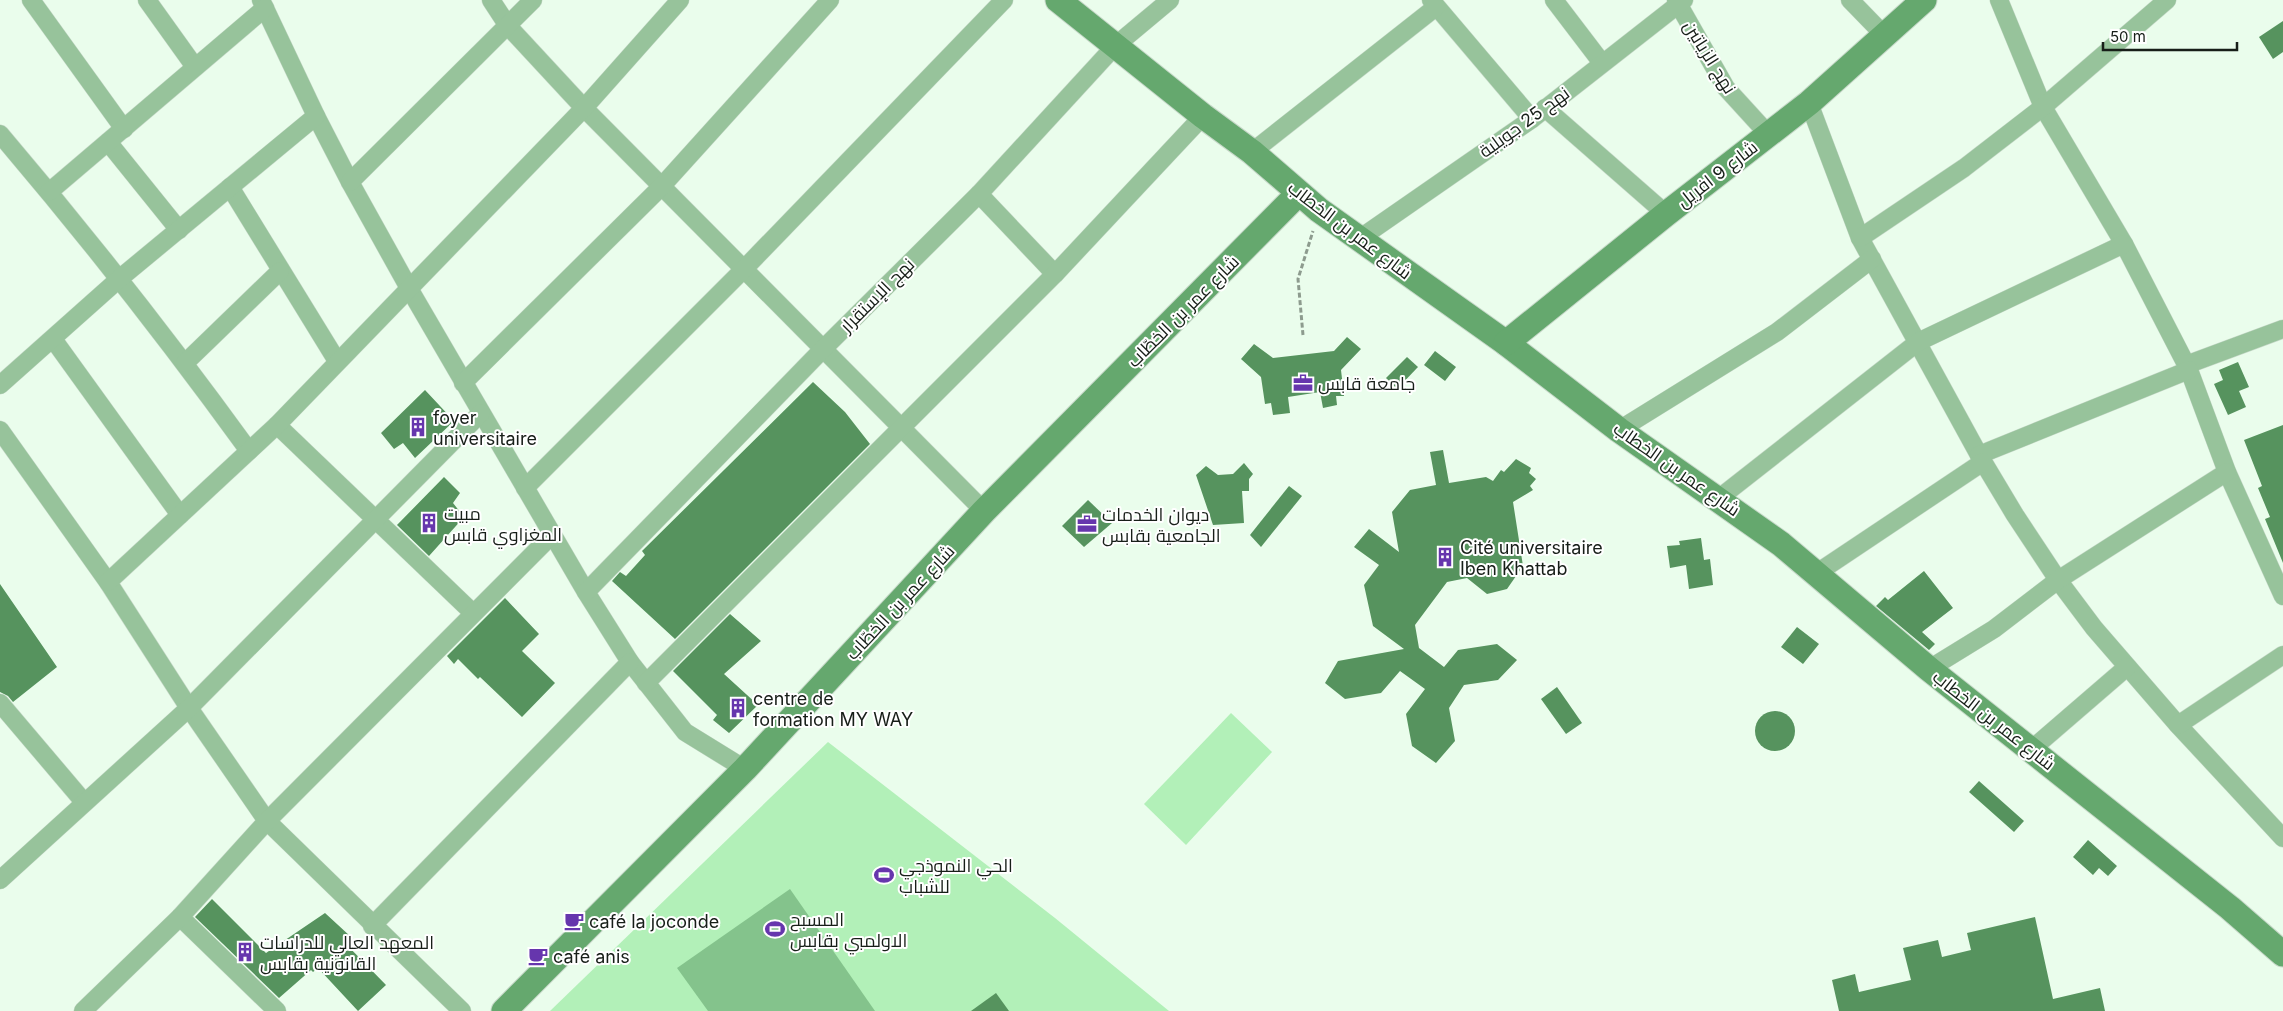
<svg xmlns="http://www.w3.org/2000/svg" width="2283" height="1011" font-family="Inter,Cairo,sans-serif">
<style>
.green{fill:#b2f0b8}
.water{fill:#84c38c}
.building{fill:#56935e}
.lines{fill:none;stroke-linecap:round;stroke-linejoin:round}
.street-casing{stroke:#c8d9ca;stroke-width:19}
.secondary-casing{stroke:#c8d9ca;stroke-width:27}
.path{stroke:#8d9b8e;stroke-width:3;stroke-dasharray:5 2.5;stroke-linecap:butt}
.street{stroke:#97c39b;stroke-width:18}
.secondary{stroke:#65a86e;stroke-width:25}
.labels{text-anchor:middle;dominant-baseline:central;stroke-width:4;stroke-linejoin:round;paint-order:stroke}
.street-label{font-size:18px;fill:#171e18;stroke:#fff}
.poi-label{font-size:18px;fill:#171e18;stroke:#fff;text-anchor:start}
</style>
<rect width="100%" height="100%" fill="#eafdec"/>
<g class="green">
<polygon points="1231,713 1272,752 1186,845 1144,804"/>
<polygon points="828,742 1055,918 1169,1011 550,1011"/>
</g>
<polygon class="water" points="790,889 875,1011 708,1011 677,968"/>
<g class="building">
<polygon points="2283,21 2283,52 2273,59 2259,37"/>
<polygon points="1347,337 1361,349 1341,370 1344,396 1336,396 1337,405 1323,408 1320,392 1288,397 1290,413 1273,415 1271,403 1265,404 1261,377 1241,359 1254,344 1273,358 1334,351"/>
<polygon points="1435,351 1456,367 1445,381 1424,365"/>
<polygon points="1407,357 1418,367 1397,389 1386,378"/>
<polygon points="2238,362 2249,387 2239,391 2246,407 2228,415 2214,384 2223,380 2219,370"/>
<polygon points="813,382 845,412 870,444 675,639 612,581 620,572 626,576 645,555 642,551"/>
<polygon points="425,390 454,421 415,458 403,443 394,449 381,433"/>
<polygon points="2283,425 2283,563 2265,519 2270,517 2258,488 2262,486 2244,440"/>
<polygon points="1443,450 1449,483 1486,477 1493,481 1501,470 1504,472 1516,459 1531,468 1529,473 1536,479 1530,486 1533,490 1513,502 1523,566 1507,589 1487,594 1467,578 1447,582 1415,625 1419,648 1444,667 1458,650 1497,644 1517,660 1498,680 1464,685 1449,708 1455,741 1436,763 1412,746 1406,714 1425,689 1400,671 1381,693 1345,699 1325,683 1338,661 1404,649 1373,626 1364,585 1379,565 1354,547 1369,529 1399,552 1392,512 1410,490 1436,485 1430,452"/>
<polygon points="1244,463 1253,474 1249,479 1249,491 1242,491 1244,523 1213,525 1196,475 1206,466 1218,475 1233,474"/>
<polygon points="444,477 460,493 453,503 464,517 429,556 397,525"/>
<polygon points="1289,486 1302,496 1261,547 1250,535"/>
<polygon points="1088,500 1112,523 1084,547 1062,526"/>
<polygon points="1701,538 1704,560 1710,559 1713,585 1689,589 1686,565 1670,568 1667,546 1680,545 1679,541"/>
<polygon points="1924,571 1953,608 1922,632 1935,644 1929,650 1876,606 1885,597 1888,600"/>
<polygon points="0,584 57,667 13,702 8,696 0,692"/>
<polygon points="505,598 539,634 522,651 555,683 522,717 480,677 478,679 458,659 454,664 447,656"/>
<polygon points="730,614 761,641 724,674 758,705 729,733 713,720 717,715 673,671"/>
<polygon points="1797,627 1819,644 1803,664 1781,647"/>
<polygon points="1557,687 1582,723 1566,734 1541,699"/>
<circle cx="1775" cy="731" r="20"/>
<polygon points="1979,781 2024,821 2014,832 1969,792"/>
<polygon points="2088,840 2117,866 2108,876 2099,868 2093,875 2073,857"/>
<polygon points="212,899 266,953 325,913 350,936 344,942 386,985 358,1011 318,968 313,972 311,970 279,998 195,917"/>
<polygon points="2035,917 2053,999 2100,988 2105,1011 1839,1011 1832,980 1855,974 1859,992 1911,980 1903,948 1938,940 1942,957 1971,950 1967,933"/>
<polygon points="996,993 1009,1011 971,1011"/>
</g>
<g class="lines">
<defs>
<g id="street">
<polyline points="31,0 124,129"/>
<polyline points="147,0 195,67"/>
<polyline points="261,0 316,116 350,182 410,290 586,592 630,662 685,732 745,769"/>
<polyline points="491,0 508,26 584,108 984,511"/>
<polyline points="1431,0 1532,119"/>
<polyline points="1554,0 1602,63"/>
<polyline points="1676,0 1726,88 1768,134"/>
<polyline points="1850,0 1885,36"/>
<polyline points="1999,0 2043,107 2124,244 2189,370 2227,472 2283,596"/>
<polyline points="1809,103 1860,238 1979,455 2015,515 2058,580 2094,628 2178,725 2283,838"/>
<polyline points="1545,108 1666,214"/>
<path d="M 0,134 C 87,236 170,342 249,451"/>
<polyline points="108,142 179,230"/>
<polyline points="1252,152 1436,7"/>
<polyline points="350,182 533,0"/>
<polyline points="230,187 337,361"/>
<polyline points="49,192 265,8"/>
<polyline points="979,194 1055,274"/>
<polyline points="1860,238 1964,168 2043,107 2167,0"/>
<polyline points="1359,239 1532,119 1684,0"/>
<polyline points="53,339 180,515"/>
<polyline points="185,363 280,271"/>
<polyline points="2186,365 2283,329"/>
<polyline points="463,383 661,187 830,0"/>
<polyline points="0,385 119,279 316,116"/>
<polyline points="277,425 473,613"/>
<polyline points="0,430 108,582 189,708 267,821 462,1011"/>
<polyline points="1619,430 1777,332 1872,259"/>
<polyline points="1979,455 2189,370"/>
<polyline points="525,488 743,270 1004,0"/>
<polyline points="1718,499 1918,342 2124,244"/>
<polyline points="1817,573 1983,462"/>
<polyline points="108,582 277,425 584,108 680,0"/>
<polyline points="586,592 823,349 979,194 1115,46 1170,0"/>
<polyline points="1929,669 1994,629 2058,580 2227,472"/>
<polyline points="646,683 1055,274 1203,116"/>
<polyline points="0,703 84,802"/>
<polyline points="2178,725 2283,655"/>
<polyline points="2032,749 2127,667"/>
<polyline points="0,880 189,708 481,413"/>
<polyline points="180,917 277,1011"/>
<polyline points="372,926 630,662"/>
<polyline points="83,1011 180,917 267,821 552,535"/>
</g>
<g id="secondary">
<polyline points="1058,0 1203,116 1252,152 1319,210 1506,343 1619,430 1781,544 1929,669 2230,908 2283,954"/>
<polyline points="1506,343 1666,214 1809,103 1924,0"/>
<polyline points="504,1011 745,769 984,511 1298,194"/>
</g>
</defs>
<use href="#street" class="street-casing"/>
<use href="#secondary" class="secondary-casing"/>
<polyline class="path" points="1303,335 1298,279 1313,231"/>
<use href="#street" class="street"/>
<use href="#secondary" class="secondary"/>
</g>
<defs>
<symbol id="office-bare" viewBox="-9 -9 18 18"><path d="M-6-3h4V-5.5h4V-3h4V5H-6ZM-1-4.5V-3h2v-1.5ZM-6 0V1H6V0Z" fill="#6636ad" stroke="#fff" stroke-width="2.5" paint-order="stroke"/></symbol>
<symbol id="building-bare" viewBox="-9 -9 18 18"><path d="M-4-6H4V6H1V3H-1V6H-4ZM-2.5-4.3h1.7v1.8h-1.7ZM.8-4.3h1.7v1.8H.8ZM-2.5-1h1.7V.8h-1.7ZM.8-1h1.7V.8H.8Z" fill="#6636ad" stroke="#fff" stroke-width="2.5" paint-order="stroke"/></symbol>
<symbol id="stadium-bare" viewBox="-9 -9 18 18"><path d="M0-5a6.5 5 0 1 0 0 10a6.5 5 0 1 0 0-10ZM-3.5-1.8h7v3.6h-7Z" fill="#6636ad" stroke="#fff" stroke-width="2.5" paint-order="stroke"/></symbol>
<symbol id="cafe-bare" viewBox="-9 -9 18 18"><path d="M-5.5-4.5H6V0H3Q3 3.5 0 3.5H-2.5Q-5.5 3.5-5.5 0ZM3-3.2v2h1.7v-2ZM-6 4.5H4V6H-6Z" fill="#6636ad" stroke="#fff" stroke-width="2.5" paint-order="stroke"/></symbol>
</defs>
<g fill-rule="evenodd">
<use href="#office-bare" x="1289" y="369" width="28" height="28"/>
<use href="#building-bare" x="404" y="413" width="28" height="28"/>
<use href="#building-bare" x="415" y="509" width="28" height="28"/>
<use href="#office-bare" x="1073" y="510" width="28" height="28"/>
<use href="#building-bare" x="1431" y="543" width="28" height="28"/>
<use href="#building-bare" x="724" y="694" width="28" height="28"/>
<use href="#stadium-bare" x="870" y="861" width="28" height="28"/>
<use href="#cafe-bare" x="560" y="907" width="28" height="28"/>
<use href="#stadium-bare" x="761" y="915" width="28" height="28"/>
<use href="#building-bare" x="231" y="938" width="28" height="28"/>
<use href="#cafe-bare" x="524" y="942" width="28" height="28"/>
</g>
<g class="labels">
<g class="street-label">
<text transform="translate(1710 57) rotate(58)">نهج الزياتين</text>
<text transform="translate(1524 122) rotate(-36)">نهج 25 جويلية</text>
<text transform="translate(1717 174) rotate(-38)">شارع 9 افريل</text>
<text transform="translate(1350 230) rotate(37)">شارع عمر بن الخطاب</text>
<text transform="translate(877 295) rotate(-45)">نهج الإستقرار</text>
<text transform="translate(1183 311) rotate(-45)">شارع عمر بن الخطّاب</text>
<text transform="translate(1677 469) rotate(35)">شارع عمر بن الخطاب</text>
<text transform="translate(900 602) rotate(-47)">شارع عمر بن الخطّاب</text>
<text transform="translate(1994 720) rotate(38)">شارع عمر بن الخطاب</text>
</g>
<g class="poi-label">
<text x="1318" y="383">جامعة قابس</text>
<text x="433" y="417">foyer<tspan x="433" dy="21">universitaire</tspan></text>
<text x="444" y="513">مبيت<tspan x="444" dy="21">المغزاوي قابس</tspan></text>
<text x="1102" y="514">ديوان الخدمات<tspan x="1102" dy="21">الجامعية بقابس</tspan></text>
<text x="1460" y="547">Cité universitaire<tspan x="1460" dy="21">Iben Khattab</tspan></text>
<text x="753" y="698">centre de<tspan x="753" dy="21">formation MY WAY</tspan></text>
<text x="899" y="865">الحي النموذجي<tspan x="899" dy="21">للشباب</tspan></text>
<text x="790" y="919">المسبح<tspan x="790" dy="21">الاولمبي بقابس</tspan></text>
<text x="589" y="921">café la joconde</text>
<text x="260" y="942">المعهد العالي للدراسات<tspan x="260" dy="21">القانونية بقابس</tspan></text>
<text x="553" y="956">café anis</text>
</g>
</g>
<path d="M2103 42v8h134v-8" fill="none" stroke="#171e18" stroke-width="2.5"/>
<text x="2110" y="42" font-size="15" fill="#171e18" stroke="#ffffff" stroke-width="4" paint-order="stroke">50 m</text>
</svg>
